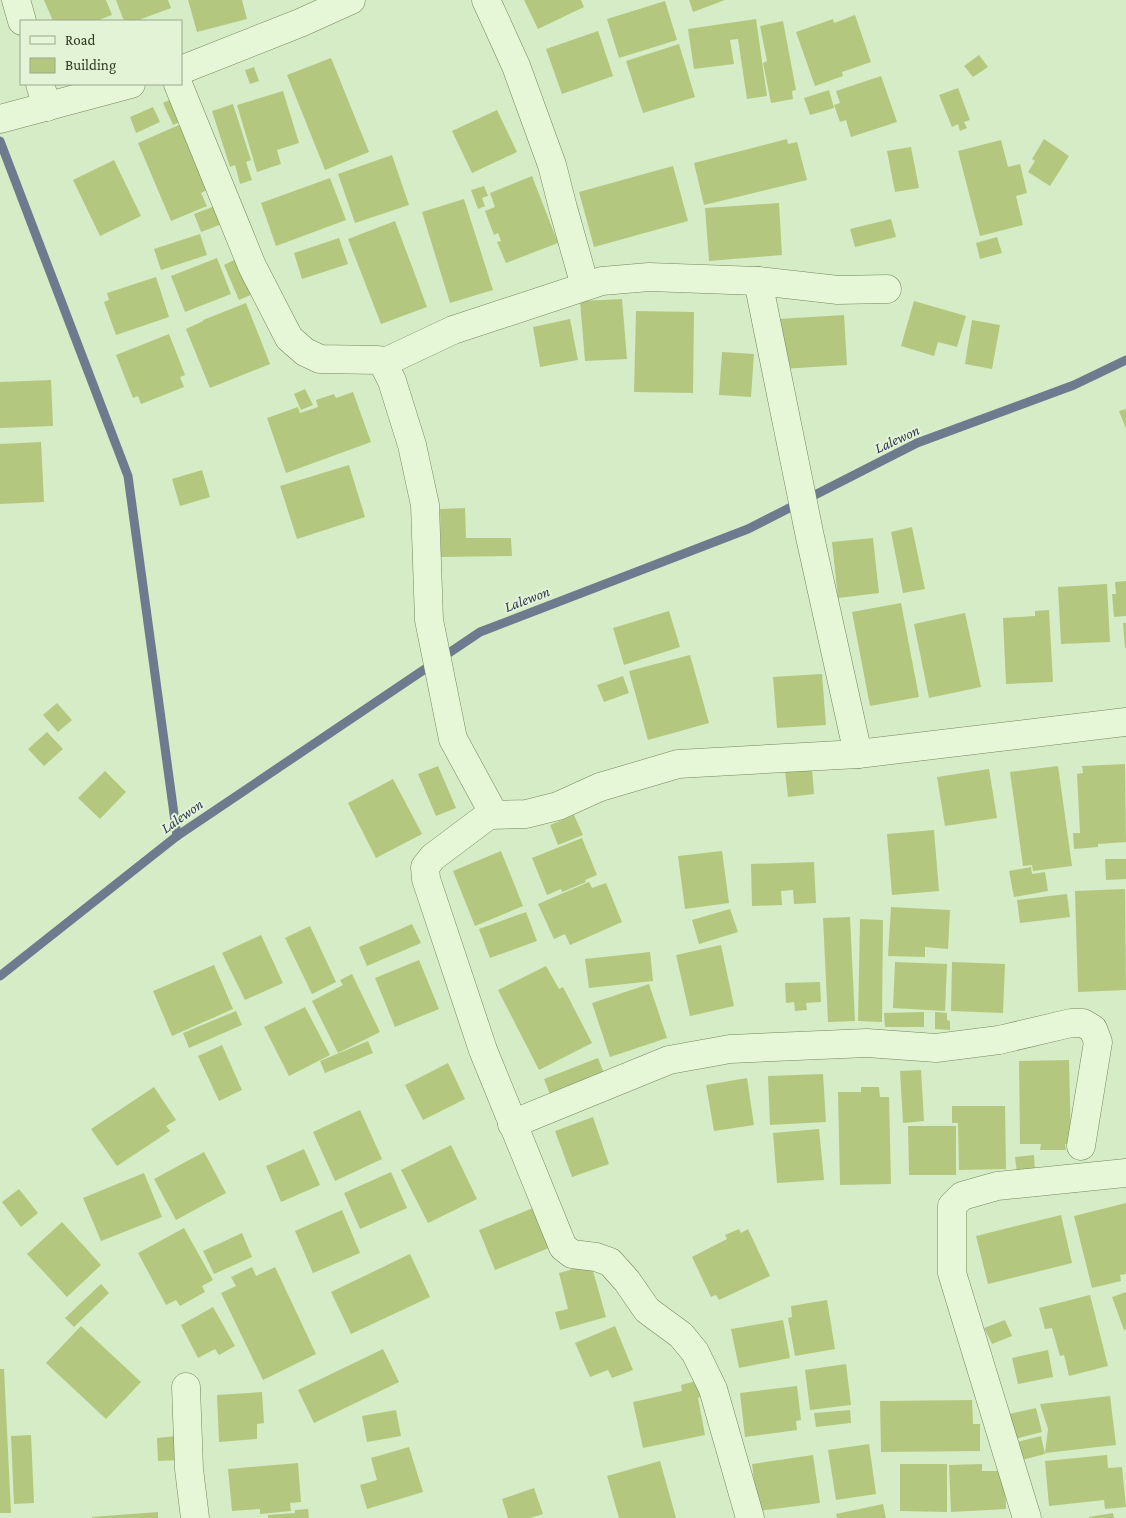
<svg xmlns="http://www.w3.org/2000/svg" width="1126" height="1518" font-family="'Crimson Pro',serif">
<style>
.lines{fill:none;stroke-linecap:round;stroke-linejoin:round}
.stream{stroke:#6e7a8d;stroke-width:9}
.building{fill:#b3c87e}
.street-casing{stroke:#75865d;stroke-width:29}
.street{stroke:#e6f7d8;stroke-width:28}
.labels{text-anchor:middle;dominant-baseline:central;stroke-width:4;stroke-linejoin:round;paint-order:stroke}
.water-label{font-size:15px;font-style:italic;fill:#303756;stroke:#e2f4d5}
</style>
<rect width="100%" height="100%" fill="#d6ecc6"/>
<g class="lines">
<g class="stream">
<polyline points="0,141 128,476 177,836"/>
<polyline points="0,976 177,836 480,632 748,529 917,443 1074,385 1126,360"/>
</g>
</g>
<g class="building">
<polygon points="44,0 106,0 112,15 96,21 53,21"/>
<polygon points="116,0 168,0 171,8 136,21 124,21"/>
<polygon points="188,0 242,0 247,19 197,32"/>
<polygon points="524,0 581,0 584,7 538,29"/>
<polygon points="689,0 725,0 693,12"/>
<polygon points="665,1 677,40 619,58 607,19"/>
<polygon points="855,15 871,62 842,72 843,76 815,86 796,32 833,19 834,23"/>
<polygon points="756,19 767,96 747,99 738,39 730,40 734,64 694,69 688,29"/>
<polygon points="783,21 796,90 792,91 793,99 771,103 763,63 767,61 760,26"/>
<polygon points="598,31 613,76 562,94 546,49"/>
<polygon points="679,44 695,97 643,113 626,61"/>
<polygon points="979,55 988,67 973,77 964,66"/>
<polygon points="331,58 369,152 325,170 287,75"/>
<polygon points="254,67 259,81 250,84 245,70"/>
<polygon points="881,76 897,122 851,137 846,120 840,122 834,105 840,103 836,91"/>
<polygon points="958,88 970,120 964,122 967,128 960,131 958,124 952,127 939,95"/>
<polygon points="829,90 834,108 810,115 804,98"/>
<polygon points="283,91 299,143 277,150 281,164 257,172 237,105"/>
<polygon points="180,95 190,118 173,125 163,103"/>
<polygon points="233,104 251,160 246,162 252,180 240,184 235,165 230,167 212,111"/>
<polygon points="153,107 160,122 136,133 130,117"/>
<polygon points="497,110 517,152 472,173 452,131"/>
<polygon points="181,124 209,189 201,193 207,206 171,221 138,143"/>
<polygon points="787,139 788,144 797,142 807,180 704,205 694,163"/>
<polygon points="1044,139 1069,156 1050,186 1028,172 1035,161 1032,159"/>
<polygon points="1001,140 1008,167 1020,164 1027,193 1016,196 1023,225 980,236 958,151"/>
<polygon points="911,147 919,188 895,192 887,151"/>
<polygon points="392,155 409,205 355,223 338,174"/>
<polygon points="114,160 141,216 100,236 73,180"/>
<polygon points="673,166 688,221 594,247 579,192"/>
<polygon points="532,176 558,243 506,263 497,242 501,241 498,233 494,235 485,211 495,207 490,193"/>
<polygon points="330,178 346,220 276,246 261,203"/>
<polygon points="484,186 488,196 482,198 485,206 478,209 471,190"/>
<polygon points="464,199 493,290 450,303 422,212"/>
<polygon points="779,203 782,255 709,261 705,208"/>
<polygon points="215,206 222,224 201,232 194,214"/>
<polygon points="891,219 896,237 855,247 850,229"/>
<polygon points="395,221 427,307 381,324 348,239"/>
<polygon points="200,234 207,255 161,270 154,249"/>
<polygon points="997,237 1002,253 980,259 976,243"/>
<polygon points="339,238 348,264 302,279 294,253"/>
<polygon points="217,258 231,294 185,312 171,276"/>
<polygon points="238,258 253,294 239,300 224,265"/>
<polygon points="156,277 169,317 116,335 104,302 109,300 107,293"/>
<polygon points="622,299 627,359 585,361 580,301"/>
<polygon points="914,301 966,316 957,347 938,342 934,356 901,346"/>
<polygon points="246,303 270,364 210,388 186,329 203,321 203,320"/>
<polygon points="636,311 694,312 693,393 634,392"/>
<polygon points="844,315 847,365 781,369 778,319"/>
<polygon points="570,319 578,360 540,367 533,327"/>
<polygon points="972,320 1000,325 992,369 965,364"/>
<polygon points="169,334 185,375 180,377 184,387 141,404 138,396 133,398 116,355"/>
<polygon points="722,352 754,354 751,397 719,395"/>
<polygon points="51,380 53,426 0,428 0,382"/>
<polygon points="305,389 313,405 301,410 294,394"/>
<polygon points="353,392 371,442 286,473 267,418 298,407 300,413 318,407 316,400 334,394 336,398"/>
<polygon points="1126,409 1126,429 1119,411"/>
<polygon points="41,442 44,502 0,504 0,444"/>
<polygon points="349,465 365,517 297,539 280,486"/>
<polygon points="202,470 210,497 180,506 172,479"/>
<polygon points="465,508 466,538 511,538 512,556 441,557 440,509"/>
<polygon points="912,527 925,589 903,593 891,532"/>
<polygon points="873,538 879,593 838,598 832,542"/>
<polygon points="1126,581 1126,616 1114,617 1112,594 1116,594 1115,582"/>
<polygon points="1107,584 1110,642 1061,644 1058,587"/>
<polygon points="901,603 919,697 870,706 852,612"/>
<polygon points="1049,610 1053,682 1006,684 1003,618 1035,616 1035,611"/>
<polygon points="669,611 680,647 624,665 613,628"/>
<polygon points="965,613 981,687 929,698 914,624"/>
<polygon points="1123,623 1126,623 1126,648 1125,648"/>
<polygon points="690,655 709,723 648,740 629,671"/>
<polygon points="822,674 826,725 777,728 773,677"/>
<polygon points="623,676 629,693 604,702 597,685"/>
<polygon points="57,703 72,720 58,732 43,715"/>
<polygon points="47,732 63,749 44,766 28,749"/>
<polygon points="1125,764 1126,842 1098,844 1098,847 1074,849 1073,833 1080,833 1077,774 1083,773 1082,766"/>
<polygon points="438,766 456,808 436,816 418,774"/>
<polygon points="1058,766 1072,866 1033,871 1032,865 1023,866 1010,772"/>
<polygon points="812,768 814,794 788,797 785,771"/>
<polygon points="989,769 997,818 945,826 937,777"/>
<polygon points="105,771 126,792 100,819 78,798"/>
<polygon points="393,779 422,834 376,858 348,803"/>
<polygon points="574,815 583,835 558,845 550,825"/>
<polygon points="934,830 939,891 892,895 887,834"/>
<polygon points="582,838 597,875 585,880 586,882 562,892 561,889 547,895 532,858"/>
<polygon points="501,851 523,906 475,926 453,871"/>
<polygon points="722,851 729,903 685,909 678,856"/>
<polygon points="1105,859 1126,859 1126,879 1106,880"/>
<polygon points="814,862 816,903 794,904 793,890 781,891 782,905 752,906 751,864"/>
<polygon points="1031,867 1032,874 1045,872 1048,891 1014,897 1009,871"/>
<polygon points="589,882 592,888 606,883 622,922 570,945 565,934 554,939 538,904"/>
<polygon points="1125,889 1126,990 1078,992 1075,891"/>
<polygon points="1067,894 1070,917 1020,923 1017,900"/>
<polygon points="891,907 950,910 948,949 925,947 925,957 888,956"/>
<polygon points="730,909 738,932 699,944 692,920"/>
<polygon points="526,912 537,941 490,958 479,929"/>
<polygon points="850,917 855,1021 828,1022 823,918"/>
<polygon points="860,919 883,920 882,1022 858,1021"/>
<polygon points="412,924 421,943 367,966 359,947"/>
<polygon points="310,926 336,982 312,994 285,938"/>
<polygon points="261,935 283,983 245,1000 222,953"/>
<polygon points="721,945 734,1006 690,1016 676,955"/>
<polygon points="650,952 653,981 589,988 585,959"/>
<polygon points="419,960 439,1009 395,1027 375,978"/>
<polygon points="895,962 947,964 945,1011 893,1008"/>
<polygon points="952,962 1005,964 1003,1013 951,1011"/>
<polygon points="214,965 233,1009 172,1036 153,991"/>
<polygon points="546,966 559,989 563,987 592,1043 539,1070 498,990"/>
<polygon points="352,974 380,1032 338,1053 312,1001 343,985 340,980"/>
<polygon points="820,982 821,1002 806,1003 807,1010 795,1011 794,1002 786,1003 785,983"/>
<polygon points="649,984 667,1038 610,1057 592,1003"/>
<polygon points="305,1007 330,1055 289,1076 264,1027"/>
<polygon points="236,1011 242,1025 189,1048 183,1033"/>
<polygon points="924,1012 924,1027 885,1027 884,1013"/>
<polygon points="935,1012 947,1013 947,1020 950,1021 950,1030 935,1029"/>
<polygon points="368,1041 373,1053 325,1073 320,1061"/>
<polygon points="222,1045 242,1090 219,1101 198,1056"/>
<polygon points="598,1058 605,1076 551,1097 544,1079"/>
<polygon points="1069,1060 1071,1144 1065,1144 1066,1150 1040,1150 1041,1144 1020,1144 1019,1061"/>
<polygon points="448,1063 465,1099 423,1120 405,1085"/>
<polygon points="921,1070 924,1121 903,1123 900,1071"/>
<polygon points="823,1074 826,1122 770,1125 768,1076"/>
<polygon points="747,1078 754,1125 714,1131 706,1085"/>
<polygon points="154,1087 176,1120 166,1126 170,1131 117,1166 91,1129"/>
<polygon points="861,1087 879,1087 880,1097 889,1097 891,1184 840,1185 838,1092 861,1092"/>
<polygon points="952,1106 1005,1106 1006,1169 959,1170 958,1123 952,1123"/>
<polygon points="360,1110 382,1159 335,1181 313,1132"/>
<polygon points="593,1117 609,1164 572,1177 555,1131"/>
<polygon points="908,1126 956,1126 956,1175 909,1175"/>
<polygon points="819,1129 824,1180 777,1183 773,1133"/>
<polygon points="451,1145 477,1199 428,1223 401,1170"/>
<polygon points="304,1149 320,1185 281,1202 266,1166"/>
<polygon points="204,1152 226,1193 176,1220 154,1179"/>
<polygon points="1034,1155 1035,1171 1017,1173 1015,1157"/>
<polygon points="391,1172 407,1208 360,1229 344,1193"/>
<polygon points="144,1173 162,1217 101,1241 83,1198"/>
<polygon points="19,1189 38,1213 21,1227 2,1202"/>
<polygon points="1126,1203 1126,1274 1120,1275 1121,1281 1092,1288 1074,1216"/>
<polygon points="533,1208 549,1248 495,1270 479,1230"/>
<polygon points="342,1210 360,1253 313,1273 295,1231"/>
<polygon points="1061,1215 1072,1263 988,1284 976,1236"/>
<polygon points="62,1222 101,1265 67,1297 27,1254"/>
<polygon points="184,1228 213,1280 202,1286 205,1292 180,1306 176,1300 166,1305 138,1253"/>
<polygon points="739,1229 741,1233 748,1229 770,1276 719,1300 716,1295 711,1297 692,1257 727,1239 725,1235"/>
<polygon points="242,1233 252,1257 214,1274 203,1251"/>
<polygon points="410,1254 430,1297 351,1334 331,1292"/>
<polygon points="591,1264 606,1317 560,1330 555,1312 568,1309 559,1273"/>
<polygon points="252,1267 256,1276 275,1267 316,1354 263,1380 221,1293 236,1286 231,1277"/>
<polygon points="101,1284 109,1293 74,1327 65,1318"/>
<polygon points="1126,1292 1126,1329 1124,1330 1112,1297"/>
<polygon points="1090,1295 1108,1366 1069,1376 1064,1355 1060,1356 1052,1328 1045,1329 1039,1308"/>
<polygon points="827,1300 835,1349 795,1356 788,1318 792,1317 791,1306"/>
<polygon points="213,1307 235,1346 219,1355 215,1349 198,1358 181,1325"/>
<polygon points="783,1320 790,1358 739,1368 731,1329"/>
<polygon points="1005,1320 1012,1336 992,1344 984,1328"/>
<polygon points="81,1326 141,1382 106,1419 46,1363"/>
<polygon points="615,1326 633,1370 612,1378 608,1370 590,1377 575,1343"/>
<polygon points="383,1349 399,1382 314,1423 298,1390"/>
<polygon points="1048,1350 1053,1377 1018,1384 1012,1358"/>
<polygon points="846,1364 851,1405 810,1410 805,1370"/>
<polygon points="0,1369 4,1369 11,1513 0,1513"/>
<polygon points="696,1381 700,1397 698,1398 705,1435 643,1448 633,1402 682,1391 681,1385"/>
<polygon points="797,1386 801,1420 796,1421 797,1430 745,1437 740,1393"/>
<polygon points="262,1392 264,1423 257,1424 257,1439 219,1442 217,1395"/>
<polygon points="1110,1396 1116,1445 1045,1453 1048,1429 1040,1404"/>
<polygon points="972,1400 973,1424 980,1424 980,1451 881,1452 880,1401"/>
<polygon points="1036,1408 1042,1432 1015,1439 1009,1414"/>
<polygon points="396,1410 401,1436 367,1442 362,1416"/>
<polygon points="850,1410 851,1423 816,1427 814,1413"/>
<polygon points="31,1435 34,1503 14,1504 11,1436"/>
<polygon points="176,1436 178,1460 158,1461 157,1438"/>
<polygon points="1041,1436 1045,1454 1022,1460 1017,1442"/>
<polygon points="869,1444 876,1494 836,1500 828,1450"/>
<polygon points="409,1447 423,1492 367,1509 360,1485 377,1480 371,1458"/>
<polygon points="813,1455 820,1503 758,1511 752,1464"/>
<polygon points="1107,1455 1108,1468 1122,1467 1126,1507 1105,1509 1104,1500 1049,1506 1045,1461"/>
<polygon points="660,1461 676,1518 619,1518 607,1476"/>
<polygon points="298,1463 301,1502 290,1503 291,1511 260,1514 260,1509 232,1511 228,1469"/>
<polygon points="900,1464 947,1464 947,1512 900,1511"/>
<polygon points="982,1464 982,1471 1005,1471 1006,1509 951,1512 949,1465"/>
<polygon points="534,1488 543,1514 530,1518 508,1518 502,1499"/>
<polygon points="883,1504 886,1518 837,1518 836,1514"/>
<polygon points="308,1509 309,1518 268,1518 268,1515 295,1513 295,1510"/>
<polygon points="158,1512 158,1518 92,1518 92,1517"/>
<polygon points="1113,1513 1114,1518 1089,1518 1089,1517"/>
</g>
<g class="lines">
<defs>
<g id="street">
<polyline points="16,0 22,21"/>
<polyline points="486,0 516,66 552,165 563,208 585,286"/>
<polyline points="181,70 300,23 351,0"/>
<polyline points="40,84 47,107"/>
<polyline points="178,84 252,266 289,338 305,352 320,359 378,360 383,363 392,381 412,445 425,505 429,620 453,739 490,807 491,811 489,815 433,857 425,867 426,879 483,1050 563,1247 572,1254 596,1257 610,1262 627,1281 647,1310 681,1335 695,1352 713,1389 750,1518"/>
<polyline points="0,119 131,84"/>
<polyline points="383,363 453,330 602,281 649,277 758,281 838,290 887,289"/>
<polyline points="858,754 1126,722"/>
<polyline points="489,815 526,814 558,806 600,787 678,764 858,754 810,537 758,281"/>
<polyline points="512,1124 669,1060 730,1049 867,1043 936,1048 999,1040 1071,1023 1083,1023 1093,1029 1098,1042 1081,1146"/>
<polyline points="186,1387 189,1469 195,1518"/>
<polyline points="1027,1518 952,1273 952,1206 962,1196 997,1186 1126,1173"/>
</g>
</defs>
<use href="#street" class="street-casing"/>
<use href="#street" class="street"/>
</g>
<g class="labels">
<g class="water-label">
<text transform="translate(897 439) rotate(-25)">Lalewon</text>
<text transform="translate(527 599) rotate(-21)">Lalewon</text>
<text transform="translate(182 816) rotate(-35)">Lalewon</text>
</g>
</g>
<rect x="20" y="20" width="162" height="65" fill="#e2f4d5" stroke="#9aa88c"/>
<rect x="30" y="36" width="25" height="8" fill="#e6f7d8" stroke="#9aa88c"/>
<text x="65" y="45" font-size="15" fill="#2f371f">Road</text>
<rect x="30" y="58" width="25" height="15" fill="#b3c87e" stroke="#9aa88c"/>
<text x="65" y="70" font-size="15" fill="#2f371f">Building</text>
</svg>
